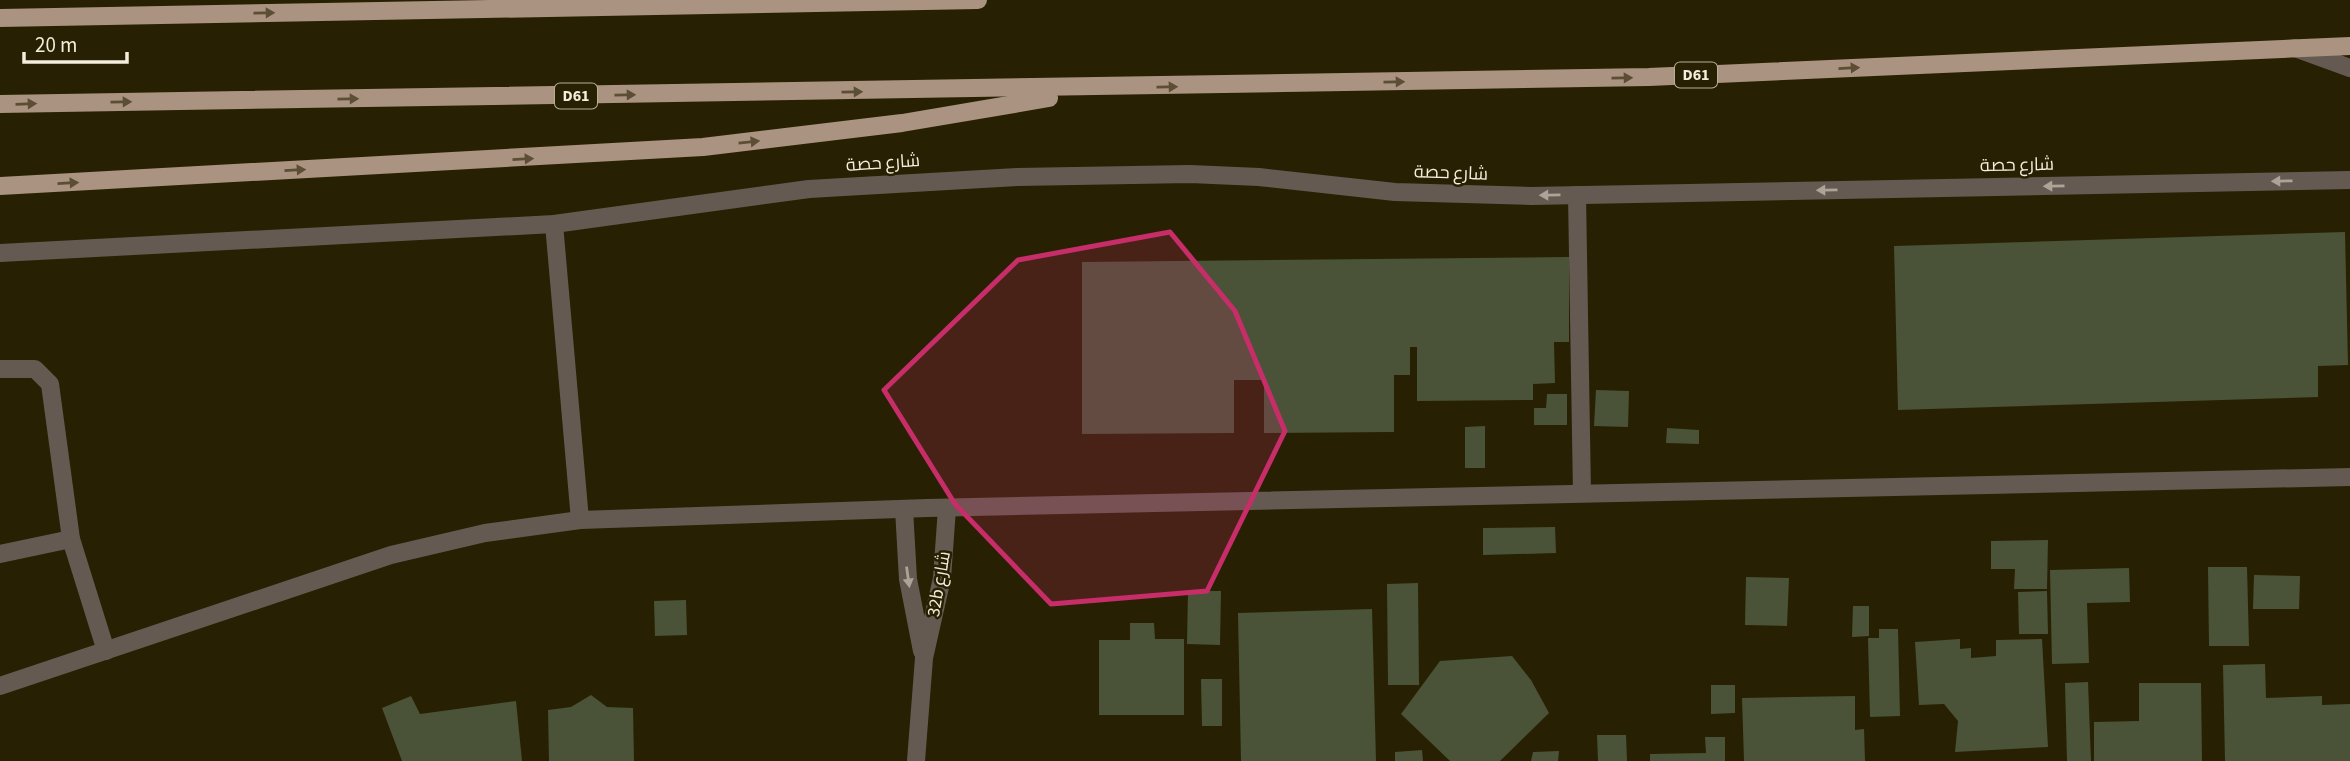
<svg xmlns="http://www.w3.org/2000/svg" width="2350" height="761" font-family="'Source Sans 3',Cairo,sans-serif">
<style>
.building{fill:#4a5337}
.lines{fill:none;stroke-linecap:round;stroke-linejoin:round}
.minor{stroke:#655a51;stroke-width:18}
.major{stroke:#aa9380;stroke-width:18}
.oneway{fill:#5c4e35}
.oneway2{fill:#aca496}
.marked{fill:#c72d68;fill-opacity:0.2;stroke:#c72d68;stroke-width:5;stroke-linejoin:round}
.labels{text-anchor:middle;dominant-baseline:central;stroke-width:5;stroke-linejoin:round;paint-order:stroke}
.shield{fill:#282003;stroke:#b5b09b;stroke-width:2}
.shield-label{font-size:16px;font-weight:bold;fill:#f2eddc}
.street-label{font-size:18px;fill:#f2eddc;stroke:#282003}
</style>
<rect width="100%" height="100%" fill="#282003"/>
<g class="building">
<polygon points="2345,232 2348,365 2318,366 2318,397 1898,410 1894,246"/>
<polygon points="1569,257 1569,342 1554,342 1555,383 1533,384 1533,400 1417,401 1417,347 1410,347 1410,375 1394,375 1394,432 1264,433 1264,380 1234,380 1234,433 1082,434 1082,262"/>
<polygon points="1596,390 1629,391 1628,427 1594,426"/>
<polygon points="1547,394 1567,394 1567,425 1534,425 1534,408 1546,408"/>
<polygon points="1485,426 1485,468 1465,468 1465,427"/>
<polygon points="1667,428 1699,430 1699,444 1666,443"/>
<polygon points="1555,527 1556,553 1483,555 1483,528"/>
<polygon points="2048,540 2047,589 2014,589 2015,569 1991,569 1991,541"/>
<polygon points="2208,567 2247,567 2249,646 2209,646"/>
<polygon points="2129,568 2130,602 2087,603 2089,663 2052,664 2050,570"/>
<polygon points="2254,575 2300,576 2299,609 2253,609"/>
<polygon points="1746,577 1789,578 1787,626 1745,625"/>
<polygon points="1418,583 1419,685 1388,685 1387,584"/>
<polygon points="1188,591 1221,591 1220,645 1187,644"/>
<polygon points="2047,591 2048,634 2019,634 2018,592"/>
<polygon points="686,600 687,635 655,636 654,601"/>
<polygon points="1853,606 1869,606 1869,636 1852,637"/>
<polygon points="1372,609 1376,761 1241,761 1238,613"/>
<polygon points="1130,623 1154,623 1155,639 1184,639 1184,715 1099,715 1099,640 1130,640"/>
<polygon points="1879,629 1898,629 1900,716 1870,717 1868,638 1879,638"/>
<polygon points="1960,639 1960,649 1971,648 1971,658 1996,656 1996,640 2042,639 2048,747 1955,752 1958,721 1944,704 1919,705 1915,642"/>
<polygon points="1512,656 1531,680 1549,713 1500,761 1450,761 1401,714 1440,661"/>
<polygon points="2265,664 2266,698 2322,696 2322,705 2350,704 2350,761 2225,761 2223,665"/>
<polygon points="1201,679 1222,679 1222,726 1202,726"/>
<polygon points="2088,682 2091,761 2067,761 2065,683"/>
<polygon points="2139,683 2201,683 2202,761 2094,761 2094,722 2139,721"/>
<polygon points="1711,685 1735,685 1735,713 1711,714"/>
<polygon points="591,695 607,707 633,708 634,761 549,761 548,710 571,707"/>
<polygon points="411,696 420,714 516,701 522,761 402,761 382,708"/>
<polygon points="1855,696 1855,730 1864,729 1865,761 1744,761 1742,698"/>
<polygon points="1597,735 1626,735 1627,761 1598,761"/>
<polygon points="1705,737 1725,737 1725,761 1650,761 1650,754 1706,753"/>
<polygon points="1422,750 1423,761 1395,761 1395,752"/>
<polygon points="1559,751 1558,761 1531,761 1533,752"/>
</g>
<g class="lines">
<g class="minor">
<polyline points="2295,48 2350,68"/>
<polyline points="1577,195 1582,493"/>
<polyline points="554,224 580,520"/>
<polyline points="0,253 554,224 809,189 1017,177 1190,174 1259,177 1395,192 1531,196 2350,180"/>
<polyline points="0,369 35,369 50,384 71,539 106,651"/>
<polyline points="904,509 908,579 922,651"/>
<polyline points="0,554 71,539"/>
<polyline points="0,686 391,555 485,533 580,520 927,508 2350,477"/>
<polyline points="916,761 924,658 942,578 947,508"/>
</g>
<g class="major">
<polyline points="0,18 978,0"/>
<polyline points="0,104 1649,77 2350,46"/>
<polyline points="0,186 703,147 902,123 1049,98"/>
</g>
</g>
<defs><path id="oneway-solid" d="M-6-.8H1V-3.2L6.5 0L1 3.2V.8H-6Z" transform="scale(1.75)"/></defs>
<g class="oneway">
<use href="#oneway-solid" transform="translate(264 13) rotate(-1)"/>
<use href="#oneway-solid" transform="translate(1849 68) rotate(-3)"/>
<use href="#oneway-solid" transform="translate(1622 78) rotate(-1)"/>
<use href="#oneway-solid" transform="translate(1394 82) rotate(-1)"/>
<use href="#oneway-solid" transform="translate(1167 87) rotate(-1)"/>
<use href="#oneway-solid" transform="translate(852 92) rotate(-1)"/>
<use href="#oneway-solid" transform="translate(625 95) rotate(-1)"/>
<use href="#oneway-solid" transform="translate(348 99) rotate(-1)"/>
<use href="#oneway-solid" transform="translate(121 102) rotate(-1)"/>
<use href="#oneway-solid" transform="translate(26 104) rotate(-2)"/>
<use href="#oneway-solid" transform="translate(749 142) rotate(-6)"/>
<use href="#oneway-solid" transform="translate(523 159) rotate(-3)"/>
<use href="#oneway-solid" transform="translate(295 170) rotate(-3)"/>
<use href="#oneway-solid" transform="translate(68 183) rotate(-3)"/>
</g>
<g class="oneway2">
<use href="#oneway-solid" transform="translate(2282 181) rotate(179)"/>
<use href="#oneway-solid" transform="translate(2054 186) rotate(179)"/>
<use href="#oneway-solid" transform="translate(1827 190) rotate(179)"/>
<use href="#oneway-solid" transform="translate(1550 195) rotate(179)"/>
<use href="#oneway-solid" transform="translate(908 577) rotate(82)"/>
</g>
<path class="marked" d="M 1170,232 L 1235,311 L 1285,431 L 1207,591 L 1051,604 L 955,504 L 884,390 L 1018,260 Z"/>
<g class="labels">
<g class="shield">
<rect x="1675" y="62.5" width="42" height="25" rx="5"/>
<rect x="555" y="83.5" width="42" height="25" rx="5"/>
</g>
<g class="shield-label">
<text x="1696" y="75">D61</text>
<text x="576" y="96">D61</text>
</g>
<g class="street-label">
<text transform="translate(883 163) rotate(-4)">شارع حصة</text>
<text transform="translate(2017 165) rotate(-1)">شارع حصة</text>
<text transform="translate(1451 173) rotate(2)">شارع حصة</text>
<text transform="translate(939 584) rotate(-80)">32b شارع</text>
</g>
</g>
<path d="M24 52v10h103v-10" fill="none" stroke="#f2eddc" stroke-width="3.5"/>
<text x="35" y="52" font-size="21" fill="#f2eddc" stroke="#282003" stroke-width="5" paint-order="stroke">20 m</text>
</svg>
